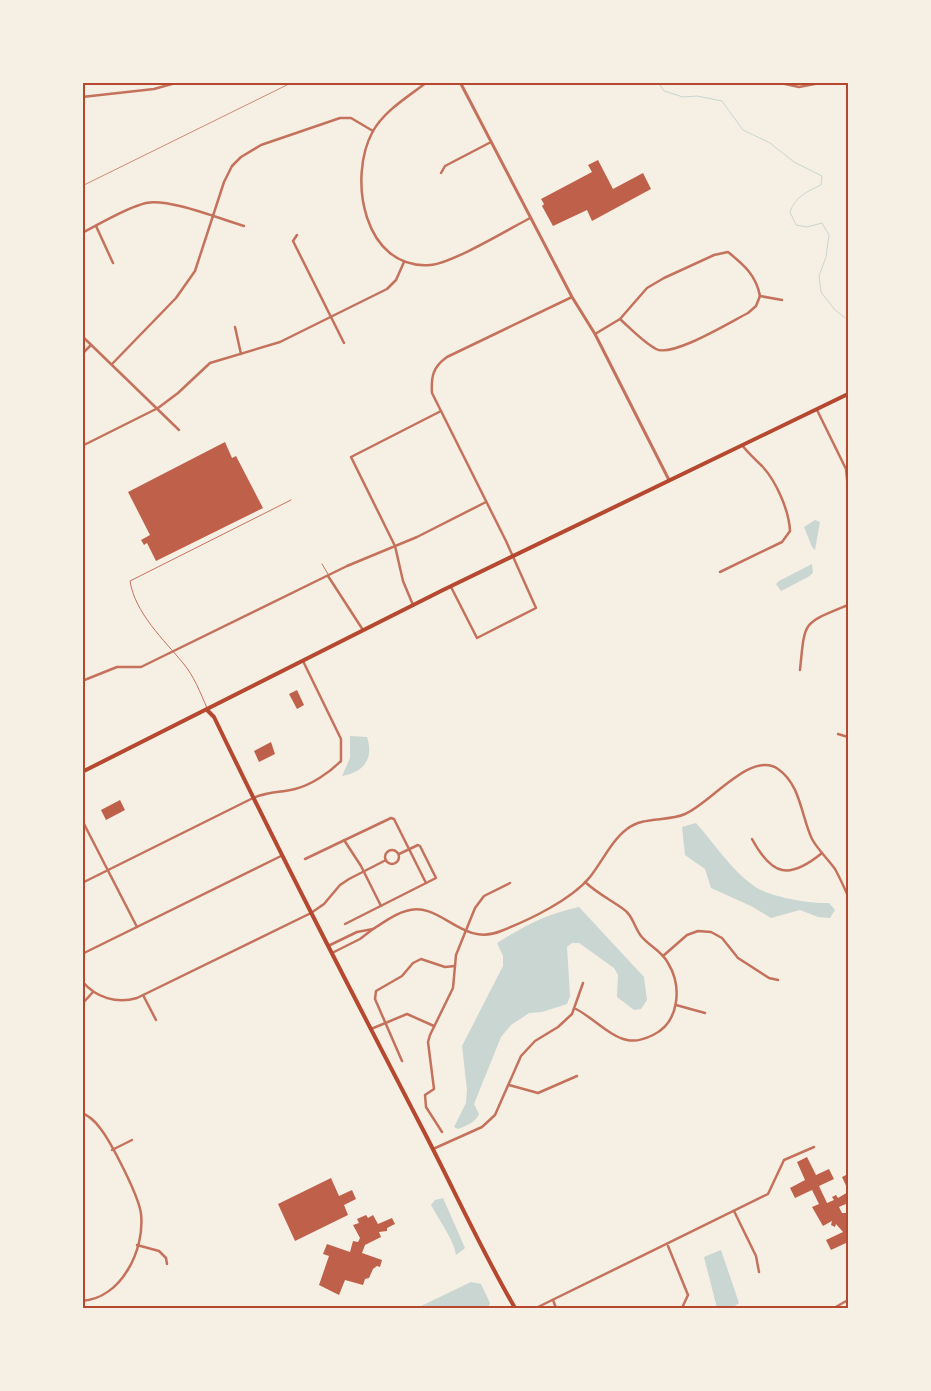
<svg xmlns="http://www.w3.org/2000/svg" width="931" height="1391" font-family="'Nunito Sans',sans-serif">
<style>
.water{fill:#c9d6d2}
.lines{fill:none;stroke-linecap:round;stroke-linejoin:round}
.stream{stroke:#c9d6d2;stroke-width:1}
.building{fill:#bf614a}
.service{stroke:#c5725c;stroke-width:1}
.minor{stroke:#c5725c;stroke-width:2.5}
.tertiary{stroke:#c5725c;stroke-width:3}
.secondary{stroke:#b5482f;stroke-width:4}
.primary{stroke:#b5482f;stroke-width:4}
.rail{stroke:#cf8b77;stroke-width:1}
.neatline{fill:none;stroke:#b5482f;stroke-width:2}
</style>
<rect width="100%" height="100%" fill="#f6efe4"/>
<g class="water">
<polygon points="815,520 820,522 815,550 812,547 804,527"/>
<polygon points="812,564 813,573 808,577 781,591 776,584 779,581"/>
<path d="M 350,736 L 367,737 C 374,759 364,772 342,776 L 350,758 Z"/>
<path d="M 696,823 C 714,843 731,870 754,886 C 769,897 811,904 829,903 L 835,910 L 830,918 L 818,917 L 800,910 L 771,918 L 751,906 L 711,888 L 705,869 L 685,855 L 682,827 Z"/>
<path d="M 579,907 L 644,977 L 647,1000 L 641,1009 L 634,1010 L 617,997 L 618,975 L 614,968 L 579,943 L 572,943 L 567,947 L 570,996 L 567,1004 L 542,1012 L 529,1013 L 511,1025 L 501,1037 L 474,1104 L 479,1114 C 476,1122 466,1126 458,1129 L 454,1127 L 466,1103 L 467,1090 L 462,1046 L 503,966 L 503,956 L 497,943 C 522,927 549,913 579,907 Z"/>
<path d="M 443,1198 L 465,1248 L 456,1255 C 454,1240 439,1220 431,1205 L 435,1200 Z"/>
<polygon points="721,1250 739,1303 732,1308 717,1308 704,1257"/>
<polygon points="471,1282 481,1284 490,1303 488,1308 417,1308"/>
</g>
<g class="lines">
<path class="stream" d="M 658,82 L 664,91 L 683,97 L 697,96 L 722,101 L 743,130 L 770,143 L 794,162 L 822,176 L 821,185 C 806,192 795,197 790,212 L 796,225 L 807,227 L 822,223 L 829,235 L 826,257 L 819,276 L 821,292 L 835,310 L 848,320"/>
</g>
<g class="building">
<polygon points="598,160 613,189 643,173 651,189 592,221 587,210 553,226 542,206 544,204 541,199 592,172 588,165"/>
<polygon points="225,442 232,458 236,456 263,508 156,561 147,543 144,545 141,540 150,535 128,492"/>
<polygon points="297,690 304,705 297,709 289,694"/>
<polygon points="271,742 275,754 259,762 254,751"/>
<polygon points="120,800 125,810 106,820 101,810"/>
<polygon points="807,1157 816,1175 829,1169 834,1179 819,1186 827,1203 834,1200 832,1197 836,1195 838,1198 848,1192 848,1203 839,1207 842,1213 848,1213 848,1248 846,1243 831,1250 826,1240 843,1232 836,1224 835,1227 831,1225 832,1221 823,1226 812,1207 819,1204 812,1190 795,1198 790,1188 805,1180 797,1162"/>
<polygon points="848,1174 848,1190 842,1177"/>
<polygon points="331,1178 339,1196 352,1190 356,1199 344,1205 348,1215 295,1241 278,1204"/>
<polygon points="366,1215 368,1218 373,1215 378,1224 392,1218 395,1224 387,1228 387,1231 379,1232 381,1237 365,1245 362,1253 382,1260 380,1267 377,1266 373,1269 369,1278 365,1279 363,1285 345,1280 339,1295 319,1285 329,1256 323,1254 327,1244 350,1252 353,1241 358,1242 360,1238 353,1225 359,1223 357,1219"/>
</g>
<g class="lines">
<g class="service">
<polyline points="322,564 328,574"/>
<path d="M 207,708 C 200,692 194,676 183,663 C 164,640 135,613 130,581 L 291,500"/>
</g>
<g class="minor">
<path d="M 427,82 C 408,97 385,110 373,131 C 347,178 364,270 430,265 C 451,264 509,229 530,218"/>
<polyline points="776,82 799,87 825,82"/>
<polyline points="82,97 154,89 179,82"/>
<polyline points="441,173 445,166 491,142"/>
<polyline points="96,226 113,263"/>
<path d="M 82,233 C 102,223 125,208 146,203 C 169,198 220,219 244,226"/>
<polyline points="297,235 293,241 344,343"/>
<polyline points="760,296 782,300"/>
<path d="M 620,319 C 631,329 643,342 656,349 C 672,358 732,321 748,313 L 756,306 L 760,296"/>
<polyline points="235,327 241,354"/>
<path d="M 595,334 L 620,319 L 647,288 L 664,278 L 714,255 L 728,252 C 744,265 756,275 760,296"/>
<polyline points="82,336 179,430"/>
<polyline points="82,354 91,345"/>
<polyline points="112,364 176,298 195,271 224,182 232,166 241,157 261,145 340,118 351,118 373,131"/>
<polyline points="817,410 846,469 848,489"/>
<polyline points="82,446 158,408 178,393 210,363 280,342 387,289 396,280 404,262"/>
<path d="M 720,572 L 782,542 L 790,531 C 789,510 776,481 762,466 C 755,459 748,453 742,445"/>
<polyline points="328,576 363,630"/>
<path d="M 451,587 L 477,638 L 536,608 L 506,541 L 432,393 C 431,376 433,367 447,357 L 572,297"/>
<polyline points="413,605 403,581 395,546 351,457 441,411"/>
<path d="M 800,670 C 805,620 802,624 848,605"/>
<polyline points="82,681 117,667 141,667 347,566 417,537 486,502"/>
<polyline points="838,734 848,737"/>
<polyline points="82,820 137,927"/>
<path d="M 752,839 C 772,876 789,880 822,853"/>
<polyline points="344,840 361,866 381,906"/>
<circle cx="392" cy="857" r="7"/>
<polyline points="305,859 391,818 394,819 426,883"/>
<path d="M 82,883 L 253,798 C 270,791 279,793 295,789 C 311,785 329,773 341,761 L 341,739 L 303,661"/>
<polyline points="345,924 436,878 420,846 418,845 399,854"/>
<path d="M 373,929 C 383,923 394,914 406,911 C 441,900 461,948 501,931 C 529,920 571,900 590,877 C 602,862 612,840 627,829 C 643,816 667,822 685,814 C 710,804 751,750 778,769 C 801,785 801,816 812,839 C 818,850 828,859 835,869 C 840,878 844,887 848,896"/>
<polyline points="328,946 357,932 373,929 360,939 332,953"/>
<polyline points="82,954 281,856"/>
<polyline points="663,956 687,935 698,931 711,932 722,938 738,958 769,978 778,980"/>
<path d="M 82,981 C 96,998 117,1004 137,998 L 311,913 L 324,904 L 340,885 L 349,879 L 386,860"/>
<polyline points="143,995 156,1020"/>
<polyline points="82,1004 93,992"/>
<polyline points="676,1005 705,1013"/>
<path d="M 576,1009 C 592,1017 609,1036 627,1040 C 636,1042 645,1039 653,1035 C 680,1022 682,986 668,963 C 662,951 649,946 641,936 C 634,927 633,915 622,908 C 609,899 597,893 585,882"/>
<polyline points="371,1029 407,1014 434,1026"/>
<polyline points="402,1061 375,999 376,991 402,976 413,963 421,959 445,967 455,966"/>
<polyline points="509,1085 538,1093 577,1076"/>
<path d="M 82,1113 C 89,1116 95,1121 100,1128 C 111,1142 139,1196 141,1214 C 145,1249 122,1298 82,1301"/>
<polyline points="442,1132 426,1107 425,1095 434,1089 428,1042 430,1035 453,988 456,955 475,908 484,896 510,883"/>
<polyline points="433,1149 482,1127 495,1115 521,1056 535,1041 558,1027 572,1014 583,983"/>
<polyline points="112,1150 132,1140"/>
<polyline points="734,1211 756,1256 759,1272"/>
<polyline points="137,1245 159,1251 166,1258 167,1264"/>
<polyline points="668,1246 688,1295 682,1308"/>
<polyline points="553,1300 556,1308"/>
<polyline points="536,1308 768,1194 784,1160 814,1147"/>
<polyline points="834,1308 848,1300"/>
</g>
<polyline class="tertiary" points="460,82 572,297 595,334 669,480"/>
<path class="secondary" d="M 208,711 L 214,717 C 280,854 350,989 420,1124 C 452,1185 480,1248 515,1308"/>
<polyline class="primary" points="82,772 443,590 848,394"/>
<polyline class="rail" points="82,186 293,82"/>
</g>
<rect width="931" height="1391" fill="none" stroke="#f6efe4" stroke-width="168"/>
<rect x="84" y="84" width="763" height="1223" class="neatline"/>
</svg>
